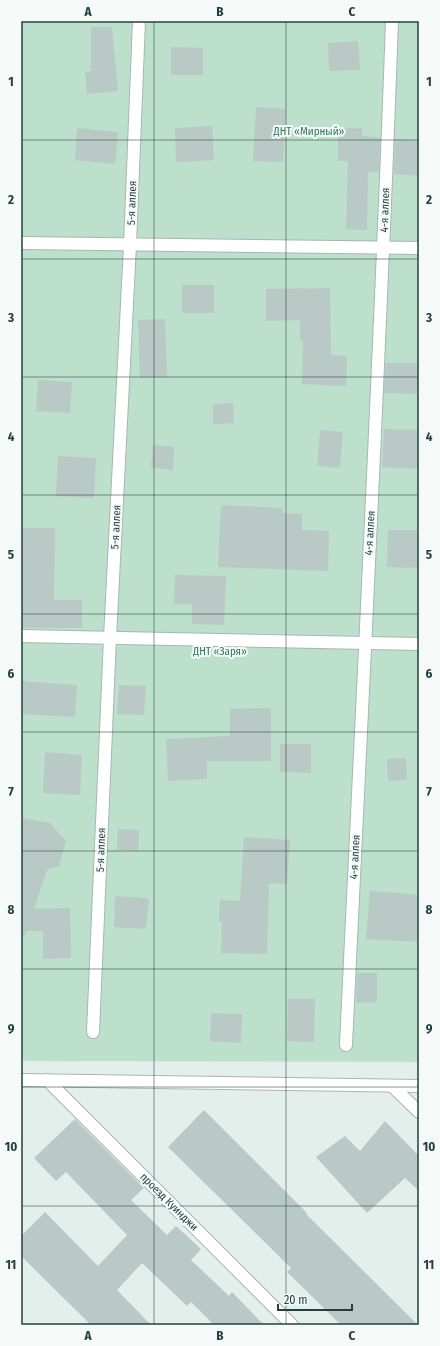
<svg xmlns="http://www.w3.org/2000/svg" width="440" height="1346" font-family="'Fira Sans Condensed',sans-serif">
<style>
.green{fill:#bce0cb}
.building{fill:#b9c9c5}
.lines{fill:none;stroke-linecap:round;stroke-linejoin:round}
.minor-casing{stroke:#a6b7b3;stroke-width:14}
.minor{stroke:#fff;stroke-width:12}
.grid{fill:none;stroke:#22413d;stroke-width:1;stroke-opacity:0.55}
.labels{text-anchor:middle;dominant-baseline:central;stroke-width:4;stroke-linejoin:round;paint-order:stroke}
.park-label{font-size:11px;fill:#2a7a55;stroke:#f5faf8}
.street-label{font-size:11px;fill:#22413d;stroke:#f5faf8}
.neatline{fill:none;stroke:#22413d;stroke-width:1.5}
.grid-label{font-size:13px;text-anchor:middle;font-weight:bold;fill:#22413d}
</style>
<rect width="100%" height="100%" fill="#e4eeeb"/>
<polygon class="green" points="21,21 419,21 419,1062 21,1061"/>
<g class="building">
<polygon points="91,27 112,27 118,91 87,94 85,72 91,71"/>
<polygon points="358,41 360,70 329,71 328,43"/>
<polygon points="171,47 203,48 203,75 171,75"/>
<polygon points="256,107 286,109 283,162 253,161"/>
<polygon points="212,126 214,160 176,162 175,128"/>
<polygon points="77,128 118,132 115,164 75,160"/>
<polygon points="362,128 362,136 380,138 379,172 368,172 367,230 346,229 348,161 338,161 338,129"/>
<polygon points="395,139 419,141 419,176 394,174"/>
<rect x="182" y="285" width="32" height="28"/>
<polygon points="330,288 331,355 347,356 346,386 302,384 303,341 300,341 300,320 266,321 266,289"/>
<polygon points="165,319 167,377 140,378 138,320"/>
<polygon points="386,363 417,363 417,394 384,393"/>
<polygon points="38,380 72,382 70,413 36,411"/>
<polygon points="233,403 234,423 213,424 213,404"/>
<polygon points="384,429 419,430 419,469 382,467"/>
<polygon points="320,430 343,432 340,468 317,466"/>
<polygon points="153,445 174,447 173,470 151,468"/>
<polygon points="58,456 96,458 94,498 56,496"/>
<polygon points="221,505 282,508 283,513 302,514 302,530 329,531 328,571 218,567"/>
<polygon points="21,528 55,528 54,600 82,600 82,628 21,628"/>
<polygon points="388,530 419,530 419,568 387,567"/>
<polygon points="175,575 226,576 224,625 192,624 192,604 174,604"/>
<polygon points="21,681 77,685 75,717 21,714"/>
<polygon points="119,685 146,686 144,715 117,714"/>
<polygon points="271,708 271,761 207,761 207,779 168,781 166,739 230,736 230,709"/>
<polygon points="280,744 311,744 311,773 280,772"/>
<polygon points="45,752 82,755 80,795 43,793"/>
<polygon points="406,758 407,780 388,781 387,759"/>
<polygon points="21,818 50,823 66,841 59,866 47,870 34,909 70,908 71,958 43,959 43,931 26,931 24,937 21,937"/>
<polygon points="118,829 139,830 138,851 117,850"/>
<polygon points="244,837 290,840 287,884 269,883 267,954 221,953 222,922 219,922 220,900 240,901"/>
<polygon points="370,891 419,895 419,942 366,939"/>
<polygon points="115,896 149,898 146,929 114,927"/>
<polygon points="357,973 377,973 377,1002 356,1003"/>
<polygon points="288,999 315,999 314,1042 287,1041"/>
<polygon points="211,1013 242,1014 241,1043 210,1041"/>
<polygon points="204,1110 307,1213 306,1214 418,1325 341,1325 287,1272 291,1268 168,1147"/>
<polygon points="75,1119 144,1188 131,1200 167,1235 176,1226 201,1249 191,1260 229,1296 232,1292 264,1325 214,1325 191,1302 187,1306 142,1263 117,1290 151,1325 91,1325 21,1256 21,1236 45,1212 98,1266 127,1235 66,1172 56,1181 34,1158"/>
<polygon points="385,1121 419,1156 419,1191 405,1178 367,1213 316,1157 345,1136 360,1151"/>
</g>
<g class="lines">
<defs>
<g id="minor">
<polyline points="21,243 419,248"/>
<polyline points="21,636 419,644"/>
<polyline points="93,1032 110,638 130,245 139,21"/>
<path d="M 346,1045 C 362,704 380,363 392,21"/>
<polyline points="21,1080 419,1086"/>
<polyline points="47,1080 292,1325"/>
<polyline points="392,1086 419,1112"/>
</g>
</defs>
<use href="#minor" class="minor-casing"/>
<use href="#minor" class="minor"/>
</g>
<path class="grid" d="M 154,21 L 154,1325M 286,21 L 286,1325M 21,140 L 419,140M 21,259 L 419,259M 21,377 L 419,377M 21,495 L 419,495M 21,614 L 419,614M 21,732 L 419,732M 21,851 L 419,851M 21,969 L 419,969M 21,1087 L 419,1087M 21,1206 L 419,1206"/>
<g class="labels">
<g class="park-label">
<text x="309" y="131">ДНТ «Мирный»</text>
<text x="220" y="651">ДНТ «Заря»</text>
</g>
<g class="street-label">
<text transform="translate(132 203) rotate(-88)">5-я аллея</text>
<text transform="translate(385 210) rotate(-88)">4-я аллея</text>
<text transform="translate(116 527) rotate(-87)">5-я аллея</text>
<text transform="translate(370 533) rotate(-87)">4-я аллея</text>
<text transform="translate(101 850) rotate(-88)">5-я аллея</text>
<text transform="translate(355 857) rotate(-87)">4-я аллея</text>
<text transform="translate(169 1202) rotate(45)">проезд Куинджи</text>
</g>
</g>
<rect width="440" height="1346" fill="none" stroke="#f5faf8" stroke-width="44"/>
<path d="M278 1304v6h74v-6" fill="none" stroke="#22413d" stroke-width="2"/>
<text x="284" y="1304" font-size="12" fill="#22413d" stroke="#f5faf8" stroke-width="3" paint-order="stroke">20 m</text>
<rect x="22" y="22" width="396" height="1302" class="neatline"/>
<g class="grid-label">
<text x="88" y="16">A</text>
<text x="220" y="16">B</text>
<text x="352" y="16">C</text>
<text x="11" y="86">1</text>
<text x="429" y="86">1</text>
<text x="11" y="204">2</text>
<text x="429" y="204">2</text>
<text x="11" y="322">3</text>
<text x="429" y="322">3</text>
<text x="11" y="441">4</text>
<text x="429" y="441">4</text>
<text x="11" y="559">5</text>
<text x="429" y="559">5</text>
<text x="11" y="678">6</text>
<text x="429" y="678">6</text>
<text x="11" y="796">7</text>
<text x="429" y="796">7</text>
<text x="11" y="914">8</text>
<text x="429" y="914">8</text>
<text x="11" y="1033">9</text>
<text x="429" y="1033">9</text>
<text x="11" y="1151">10</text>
<text x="429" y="1151">10</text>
<text x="11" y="1269">11</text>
<text x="429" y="1269">11</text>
<text x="88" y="1340">A</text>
<text x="220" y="1340">B</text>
<text x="352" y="1340">C</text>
</g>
</svg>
